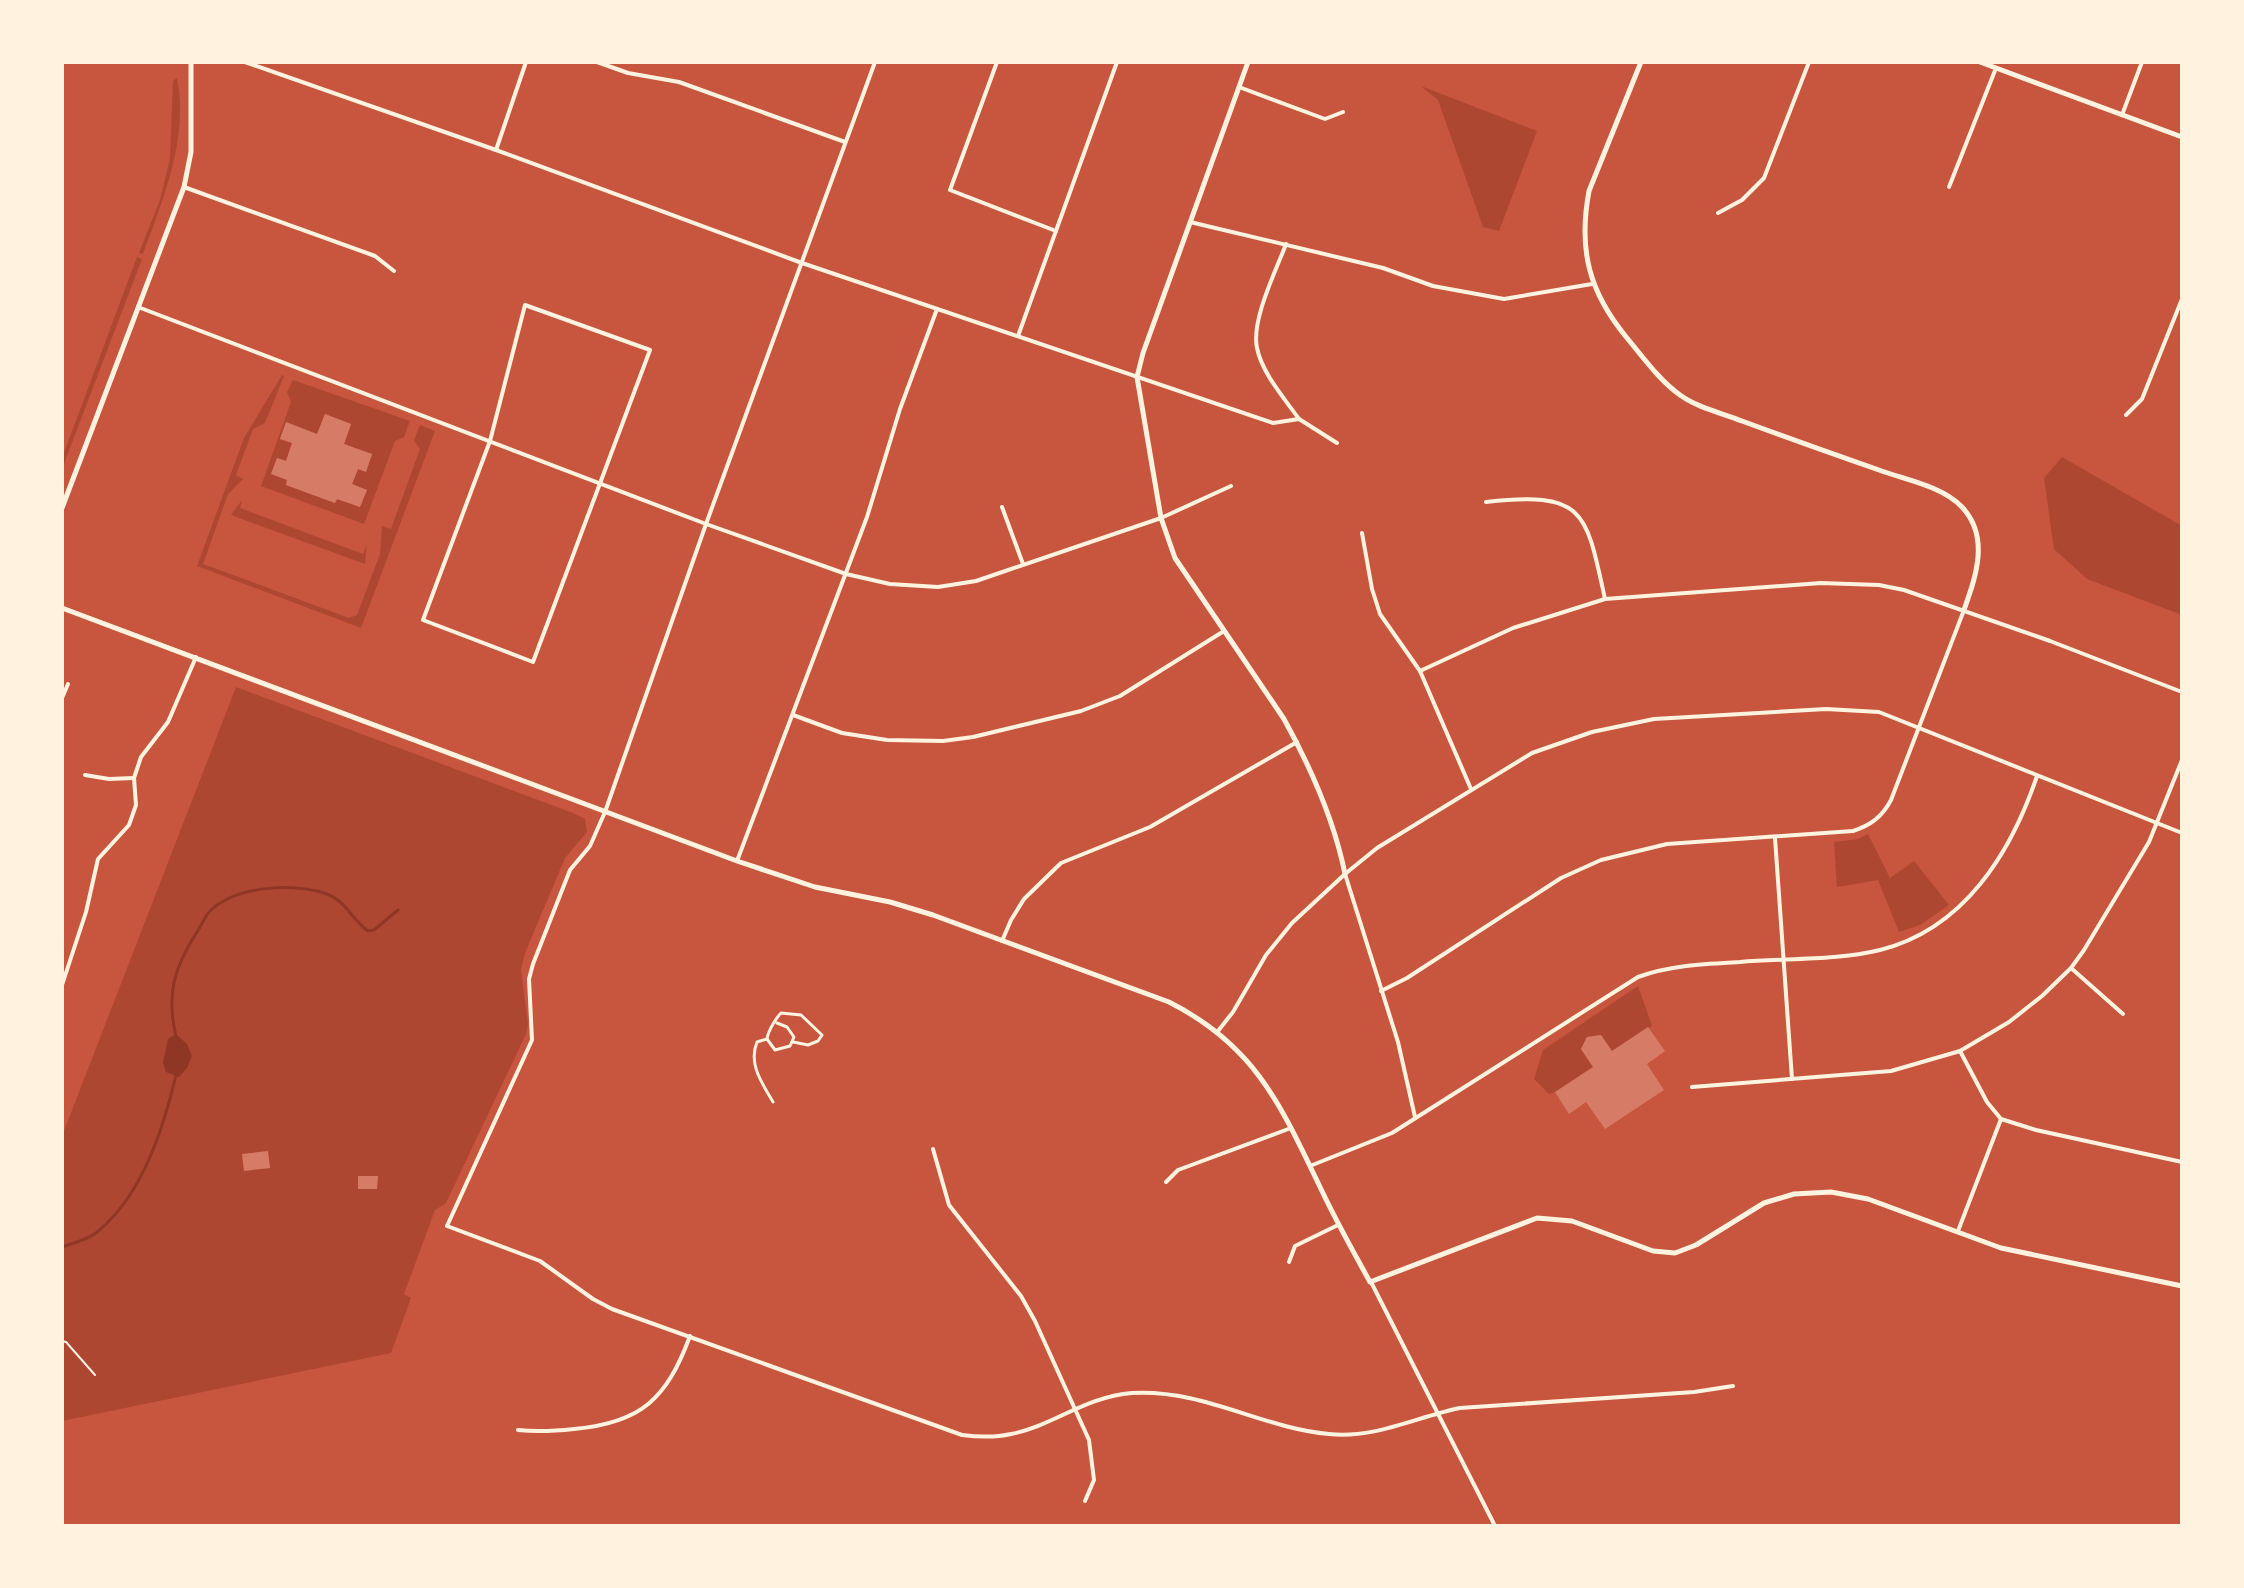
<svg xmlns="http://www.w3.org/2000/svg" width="2244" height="1588" font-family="'Zilla Slab',serif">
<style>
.green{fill:#ae4732;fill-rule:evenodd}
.water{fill:#8f3625}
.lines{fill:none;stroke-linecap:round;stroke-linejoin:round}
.stream{stroke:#8f3625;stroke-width:3}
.building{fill:#d67c66}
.path{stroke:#fff3e0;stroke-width:2}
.pedestrian{stroke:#fff3e0;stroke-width:3}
.minor{stroke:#fff3e0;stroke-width:4}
.tertiary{stroke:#fff3e0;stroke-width:5}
</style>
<rect width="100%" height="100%" fill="#c8553d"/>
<g class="green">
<path d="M 177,78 C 189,137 163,200 143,254 L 139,253 L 160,200 L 170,159 L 173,81 Z"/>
<polygon points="1421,86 1537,131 1499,231 1483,227 1438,100"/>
<polygon points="137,257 142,259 62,469 62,458"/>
<polygon points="282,375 284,376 265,423 253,429 236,475 243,479 228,494 203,564 349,618 357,615 380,554 382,526 391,529 420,449 414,440 420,425 435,431 361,628 197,566 244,438"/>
<path d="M 293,380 L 410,421 L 404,437 L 395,441 L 364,524 L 261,486 L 291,402 L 287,392 ZM 325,414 L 351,424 L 344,444 L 372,455 L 366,471 L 358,469 L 352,484 L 366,490 L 360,507 L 337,499 L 335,503 L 286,485 L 287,480 L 271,474 L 277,458 L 286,461 L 292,443 L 280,439 L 286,423 L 317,434 Z"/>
<polygon points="2062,457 2182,526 2182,615 2087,579 2054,549 2044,478"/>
<polygon points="242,500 240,508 363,554 367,544 365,564 231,515"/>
<polygon points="236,687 573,813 585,819 587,832 565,858 525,953 521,970 528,1024 526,1034 446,1203 435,1210 404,1294 411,1298 391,1353 62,1421 62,1136"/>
<polygon points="1868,834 1890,878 1914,861 1949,905 1920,925 1899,932 1878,880 1837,887 1834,842 1858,839"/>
<polygon points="1638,986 1652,1026 1612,1051 1601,1035 1587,1037 1581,1049 1593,1067 1555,1092 1549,1094 1534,1079 1543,1050"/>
</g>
<polygon class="water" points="176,1034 187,1044 192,1056 187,1068 179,1077 166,1072 163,1063 168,1039"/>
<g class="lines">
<g class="stream">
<path d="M 176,1036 C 166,995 174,968 197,932 C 201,926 205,916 210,911 C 237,885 294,883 327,894 C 346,901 353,921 368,931 L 374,930 L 398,910"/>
<path d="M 62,1247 C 73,1243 87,1240 96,1233 C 142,1196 163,1130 176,1075"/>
</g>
</g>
<g class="building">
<polygon points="325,414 351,424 344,444 372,454 366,472 358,469 352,484 367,490 360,507 337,499 335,503 286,485 287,480 271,474 277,458 286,461 292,443 280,439 286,422 317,434"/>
<polygon points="1648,1027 1665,1051 1647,1064 1664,1090 1605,1129 1586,1102 1569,1114 1555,1092 1593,1067 1581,1049 1587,1037 1601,1035 1612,1051"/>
<polygon points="268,1151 270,1168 244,1171 242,1154"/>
<polygon points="358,1176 378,1176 377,1189 358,1189"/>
</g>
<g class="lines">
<polyline class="path" points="62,1341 66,1342 95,1375"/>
<g class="pedestrian">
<path d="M 777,1023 L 787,1027 L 794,1037 L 790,1046 L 775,1050 L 767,1039 C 768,1031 776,1018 781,1013 L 801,1015 L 822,1035 L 818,1041 L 808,1045 L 793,1042"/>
<path d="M 767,1039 L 757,1042 C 748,1064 762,1083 773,1102"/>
</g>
<g class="minor">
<polyline points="245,62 496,150 802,263 1273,423 1299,419 1337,443"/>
<polyline points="597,62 628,73 679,82 845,142"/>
<path d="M 875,62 L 706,524 L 605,812 L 590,846 L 570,870 L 533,964 L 529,979 L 532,1040 L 447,1226 L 540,1261 L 593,1299 L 612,1309 L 962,1435 C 978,1437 994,1438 1011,1434 C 1053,1426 1084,1397 1132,1393 C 1204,1389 1261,1428 1329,1434 C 1375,1439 1416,1417 1460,1408 L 1694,1392 L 1733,1386"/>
<polyline points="997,62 950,190 1056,231"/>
<polyline points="1239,87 1325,119 1343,112"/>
<polyline points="2122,115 2142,62"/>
<polyline points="496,150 526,62"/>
<polyline points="184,187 375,256 394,271"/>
<polyline points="1949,187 1996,68"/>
<polyline points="1718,213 1742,200 1764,178 1809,62"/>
<polyline points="1190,222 1383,268 1433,286 1504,299 1592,284"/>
<path d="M 1286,244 C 1276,271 1251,320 1257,348 C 1262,373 1284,398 1299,419"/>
<polygon points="525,305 650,350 533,662 423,620 490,441"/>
<polyline points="138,307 706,524 846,574 890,584 938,587 976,581 1161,518 1231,486"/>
<polyline points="1018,336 1117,62"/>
<polyline points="2126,415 2142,399 2182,299"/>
<path d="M 1486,502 C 1585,491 1586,511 1605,599"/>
<polyline points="1002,507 1023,564"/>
<polyline points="1362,533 1372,589 1380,614 1420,671 1471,789"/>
<polyline points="1420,671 1513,628 1605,599 1821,583 1879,585 1904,590 2050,641 2182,692"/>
<polyline points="62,698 68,684"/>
<polyline points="793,715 842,733 887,740 943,741 973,737 1081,711 1120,696 1224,631"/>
<polyline points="85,775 109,779 134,778"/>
<polyline points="1775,838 1792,1079"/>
<polyline points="737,861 867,517 900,409 937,309"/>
<polyline points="1345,874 1398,1042 1415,1117"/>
<polyline points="1002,941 1011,920 1024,899 1061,863 1150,827 1297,742"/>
<polyline points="2071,968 2123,1014"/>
<polyline points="62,985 86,912 98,859 129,825 136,805 134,778 141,757 168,722 196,657"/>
<path d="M 1381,991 L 1407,978 L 1561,878 L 1601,860 L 1667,844 L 1853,831 C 1871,825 1882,817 1891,800 L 1964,610"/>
<polyline points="1218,1031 1233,1012 1266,955 1292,923 1345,874 1377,848 1532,753 1592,732 1654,719 1826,709 1879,712 2182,833"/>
<polyline points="1960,1051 1987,1102 2001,1119 2036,1130 2182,1162"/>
<polyline points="1692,1087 1891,1071 1960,1051 2009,1022 2042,996 2071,968 2084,950 2149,842 2182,760"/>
<polyline points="933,1149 949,1205 1021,1296 1035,1321 1089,1440 1094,1480 1085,1501"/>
<path d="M 1310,1166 L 1392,1133 L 1638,977 C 1671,965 1705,964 1740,962 C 1786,958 1835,961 1880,950 C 1964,929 2011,853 2037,776"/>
<polyline points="1166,1182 1178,1170 1291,1128"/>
<polyline points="1958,1231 2001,1119"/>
<polyline points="1289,1262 1295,1246 1338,1225"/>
<polyline points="1371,1282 1495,1526"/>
<path d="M 518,1430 C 537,1432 555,1431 574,1429 C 642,1423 667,1398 690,1336"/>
</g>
<g class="tertiary">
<path d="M 1248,62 L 1143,353 L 1137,377 L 1161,518 L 1175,558 L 1284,719 C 1311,768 1334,819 1345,874"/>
<path d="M 1641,62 L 1589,191 C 1578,250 1589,292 1627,338 C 1643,357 1659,380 1680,395 C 1698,408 1722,413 1742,421 C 1788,438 1833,454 1879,470 C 1906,480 1942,486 1962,507 C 1990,537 1976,576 1964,610"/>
<polyline points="1980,62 2182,137"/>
<polyline points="62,508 184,187 191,152 191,62"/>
<path d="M 62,608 L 737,861 L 815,887 L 890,902 L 933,915 L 1169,1002 C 1256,1046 1281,1106 1321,1189 C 1336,1221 1353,1251 1370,1282 L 1537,1218 L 1572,1221 L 1653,1251 L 1675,1253 L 1696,1245 L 1764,1203 L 1794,1194 L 1831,1192 L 1868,1199 L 2001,1248 L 2182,1286"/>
</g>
</g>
<rect width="2244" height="1588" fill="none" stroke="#fff3e0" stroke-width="128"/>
</svg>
